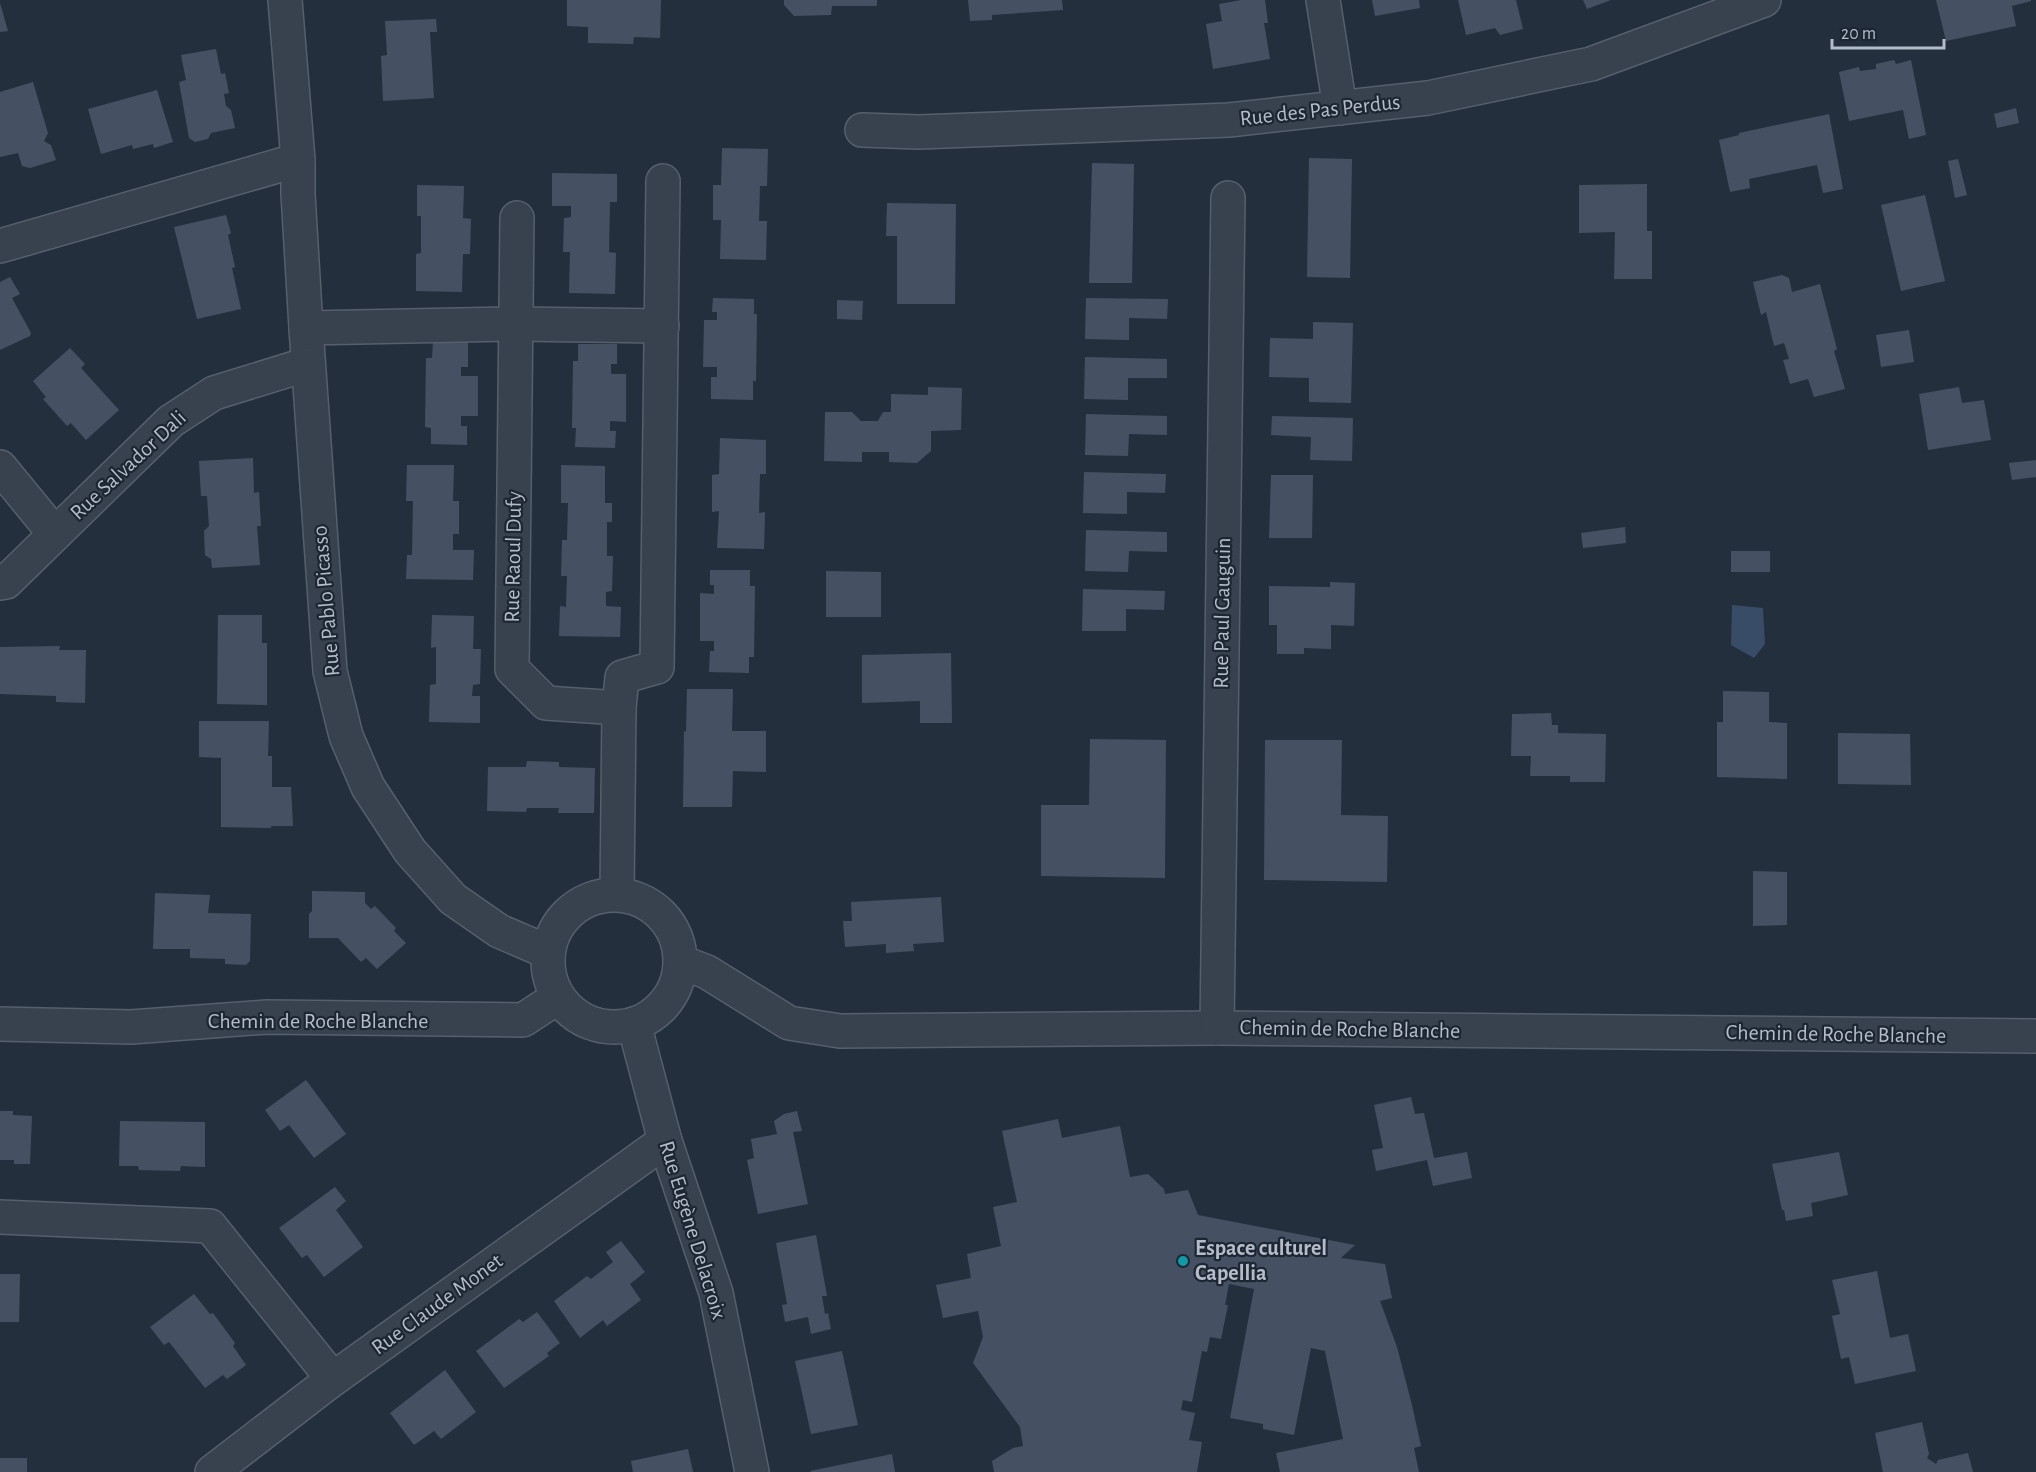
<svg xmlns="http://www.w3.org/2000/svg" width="2036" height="1472" font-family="'Alegreya Sans',sans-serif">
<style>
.water{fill:#394c67}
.building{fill:#455162}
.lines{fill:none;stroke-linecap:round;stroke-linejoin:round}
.street-casing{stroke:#565f6c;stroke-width:36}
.street{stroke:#38414e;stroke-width:33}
.culture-dot{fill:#0f9aa8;stroke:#1d2633;stroke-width:2}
.labels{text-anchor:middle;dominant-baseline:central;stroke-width:4.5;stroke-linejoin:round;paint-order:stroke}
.street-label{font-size:22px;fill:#b4bcc9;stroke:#1d2633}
.poi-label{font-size:22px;font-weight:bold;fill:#b4bcc9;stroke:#1d2633;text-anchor:start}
</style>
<rect width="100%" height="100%" fill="#242f3e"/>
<polygon class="water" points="1732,605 1763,608 1765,644 1754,658 1731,645"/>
<g class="building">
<polygon points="567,0 661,0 660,38 634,37 633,44 588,43 588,27 567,26"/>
<polygon points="784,0 877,0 877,6 832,6 831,15 794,16 784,5"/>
<polygon points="968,0 1062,0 1063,10 992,15 992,20 970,21"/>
<polygon points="1241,0 1265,0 1268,23 1264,23 1270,59 1213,69 1206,24 1222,21 1219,4"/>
<polygon points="1372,0 1419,0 1420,8 1375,16"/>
<polygon points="1458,0 1516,0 1523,29 1500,35 1495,28 1466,35"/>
<polygon points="1583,0 1611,0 1587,9"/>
<polygon points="1936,0 2031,0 2031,1 2012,6 2016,26 1946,41"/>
<polygon points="0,3 8,31 0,32"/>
<polygon points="436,19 437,32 430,32 434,98 383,101 381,56 387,55 385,21"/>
<polygon points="216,49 221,74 225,73 229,93 224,94 226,106 231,110 235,128 211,133 208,139 195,142 189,138 179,82 186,80 181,55"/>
<polygon points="1894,60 1896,64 1911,60 1926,135 1909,139 1903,110 1849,121 1839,72 1859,67 1860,71 1876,69 1876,64"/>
<polygon points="33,82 48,133 44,141 51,145 56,160 30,168 22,166 18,153 0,157 0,92"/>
<polygon points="157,90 173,142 154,148 153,144 133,149 132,145 101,154 88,109"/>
<polygon points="2016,108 2019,123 1997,128 1994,114"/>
<polygon points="1829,114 1843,189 1823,193 1817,165 1749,179 1750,188 1730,192 1719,140 1739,135 1739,133"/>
<polygon points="722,148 768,149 767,186 760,186 759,221 767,221 766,260 720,259 721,220 713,220 713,185 721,185"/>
<polygon points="1309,158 1352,159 1350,278 1307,277"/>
<polygon points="1958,159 1967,195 1955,198 1948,161"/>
<polygon points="1092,163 1134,164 1132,283 1089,283"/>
<polygon points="552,173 617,174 617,202 610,202 609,252 616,253 615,294 569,293 570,252 563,252 564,218 571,217 571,206 552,206"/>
<polygon points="1647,184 1647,231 1652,231 1652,279 1614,279 1615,232 1579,233 1579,185"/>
<polygon points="417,185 464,186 463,218 471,219 470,254 463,254 462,292 416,291 416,254 421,253 421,216 417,216"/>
<polygon points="1925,195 1945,281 1901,291 1881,205"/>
<polygon points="887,203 956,204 955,304 897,304 897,236 886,236"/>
<polygon points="226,215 231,233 228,235 235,267 232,268 241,309 197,319 174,227"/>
<polygon points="1782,275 1789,278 1792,292 1820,284 1837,349 1834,351 1845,389 1814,397 1808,379 1790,384 1783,360 1789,359 1784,343 1774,346 1766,312 1761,315 1753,282"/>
<polygon points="10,277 20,294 12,298 31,333 30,336 0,350 0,282"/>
<polygon points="713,298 754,299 754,314 757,314 756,381 753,381 753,400 711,399 711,377 717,377 717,367 703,367 704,320 717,320 717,312 712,312"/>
<polygon points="1086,298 1168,299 1167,319 1129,318 1129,340 1085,339"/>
<polygon points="837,300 863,301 862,320 837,319"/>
<polygon points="1313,322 1353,323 1351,403 1309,402 1309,378 1269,377 1270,338 1313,339"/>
<polygon points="1909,330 1914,362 1881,367 1876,335"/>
<polygon points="433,341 468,342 468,367 461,367 461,376 478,376 478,416 461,416 461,426 467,426 467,445 431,444 431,428 425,427 426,358 432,358"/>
<polygon points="578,344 617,344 617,364 611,364 611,374 626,374 626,422 610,421 610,431 616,431 615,448 575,447 576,428 572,428 573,361 578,361"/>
<polygon points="70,348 85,364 81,368 119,410 86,440 71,423 67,426 43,399 46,397 33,381"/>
<polygon points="1085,357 1167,359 1167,378 1128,378 1128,400 1084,399"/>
<polygon points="928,387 962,388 961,430 931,431 931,451 917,463 889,462 889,452 862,452 862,462 824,461 825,412 852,412 861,421 878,421 883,412 891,412 891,394 928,395"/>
<polygon points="1959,387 1962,403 1984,400 1991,440 1928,450 1919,394"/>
<polygon points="1086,414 1167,416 1167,435 1129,434 1128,456 1085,455"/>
<polygon points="1272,416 1353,418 1352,461 1310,460 1311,437 1271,435"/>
<polygon points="720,438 766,440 766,474 760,474 759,513 765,512 764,549 717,548 719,511 712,512 712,475 719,474"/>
<polygon points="253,458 254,493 259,492 261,526 257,526 260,565 212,568 211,559 205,555 204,531 209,526 207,496 201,496 199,461"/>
<polygon points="2036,460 2036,477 2012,480 2009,463"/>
<polygon points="407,465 454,465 453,501 459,501 459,534 453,534 453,550 474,550 473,580 406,579 407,555 412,555 413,501 406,501"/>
<polygon points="561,465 605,466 605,503 612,503 612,522 607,522 607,556 613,556 612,591 606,592 606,606 621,607 620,637 559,636 560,606 566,607 567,576 561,576 562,540 567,540 568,503 561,503"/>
<polygon points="1084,472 1166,474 1165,493 1127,492 1127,514 1083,513"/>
<polygon points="1271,475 1313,475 1312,538 1269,538"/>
<polygon points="1625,527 1626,543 1583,548 1581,533"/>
<polygon points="1086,530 1167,532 1167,552 1129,551 1128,572 1085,571"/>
<rect x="1731" y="551" width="39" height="21"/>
<polygon points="710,570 750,570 750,586 755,586 754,657 749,657 749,673 709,672 710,651 714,651 714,641 700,641 700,593 714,594 714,585 710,585"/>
<polygon points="826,571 881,572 881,617 826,617"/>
<polygon points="1330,582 1355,583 1354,626 1331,625 1331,649 1304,648 1304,654 1277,654 1277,625 1269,625 1269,586 1330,587"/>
<polygon points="1083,589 1165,591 1164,610 1126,609 1126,631 1082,631"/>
<polygon points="218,615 262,615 262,643 267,643 267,705 217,704"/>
<polygon points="432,615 474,616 473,649 481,649 480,684 473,685 472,696 480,696 480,723 429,722 430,685 436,684 436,647 431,648"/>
<polygon points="60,646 59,650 86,650 85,703 56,702 56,696 0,694 0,647"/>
<polygon points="951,653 952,723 920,723 920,701 862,703 862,655"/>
<polygon points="687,689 733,689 732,731 766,731 766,772 733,771 732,807 683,807 684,731 686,732"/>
<polygon points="1723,691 1769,692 1769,722 1787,723 1787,779 1717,777 1717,722 1723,722"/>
<polygon points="1551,713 1552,725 1558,725 1558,733 1606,734 1605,782 1570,782 1570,776 1530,776 1531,756 1511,756 1512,714"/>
<polygon points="199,721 269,721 268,756 272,756 272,787 291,787 293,826 271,826 271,828 221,827 221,758 199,757"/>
<polygon points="1838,733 1910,734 1911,785 1838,784"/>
<polygon points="1090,739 1166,740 1165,878 1041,876 1041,805 1089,805"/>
<polygon points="1265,740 1342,740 1341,815 1388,816 1387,882 1264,880"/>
<polygon points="527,761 559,762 559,767 595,768 594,813 558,813 559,808 527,808 526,812 487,811 488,767 526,767"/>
<polygon points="1753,871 1787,872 1787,925 1753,926"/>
<polygon points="312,891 365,892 365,903 371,909 375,906 396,928 394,931 406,943 377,969 366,958 361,962 338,938 309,938 309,914 312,911"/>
<polygon points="155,893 210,895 208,913 251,914 250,961 246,965 225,964 225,959 190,958 190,949 153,949"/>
<polygon points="941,897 944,942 913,944 914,951 886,953 886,944 845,947 843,921 852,921 851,902"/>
<polygon points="306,1080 346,1134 314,1158 289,1125 280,1131 265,1110"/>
<polygon points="1411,1097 1415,1114 1424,1113 1434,1158 1467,1152 1472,1178 1433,1186 1427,1160 1376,1171 1372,1150 1383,1148 1374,1105"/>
<polygon points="0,1111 13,1111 13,1115 32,1116 30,1164 14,1164 14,1160 0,1160"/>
<polygon points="797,1111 802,1131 793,1132 808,1204 758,1214 747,1160 754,1158 751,1139 777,1134 774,1121 784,1114"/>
<polygon points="1058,1119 1062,1138 1120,1126 1130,1177 1148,1174 1164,1189 1165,1194 1188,1190 1198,1215 1355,1245 1341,1258 1385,1264 1392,1298 1380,1301 1397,1347 1412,1405 1421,1446 1414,1448 1419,1472 1280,1472 1276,1453 1343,1439 1325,1351 1311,1348 1294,1435 1263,1429 1263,1424 1230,1418 1254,1289 1229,1284 1225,1305 1228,1305 1221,1339 1210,1337 1207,1352 1202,1351 1192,1402 1183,1400 1181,1410 1195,1413 1189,1440 1202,1442 1197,1472 994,1472 992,1461 1013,1448 1023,1446 1020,1427 973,1363 983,1337 978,1311 943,1318 936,1285 971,1278 967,1254 1001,1246 993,1207 1017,1202 1002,1131"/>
<polygon points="120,1121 205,1122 205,1167 181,1166 180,1171 139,1170 138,1166 119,1166"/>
<polygon points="1839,1152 1848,1195 1811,1203 1813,1216 1786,1221 1784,1210 1782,1210 1772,1164"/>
<polygon points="335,1187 346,1201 336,1210 363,1247 324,1277 307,1255 302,1258 279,1228"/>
<polygon points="816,1235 827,1296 822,1296 825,1314 828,1313 831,1329 811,1334 808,1317 785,1322 782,1305 787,1304 776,1243"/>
<polygon points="621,1241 645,1272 630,1284 641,1300 607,1326 603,1320 580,1338 554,1301 587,1276 591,1279 613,1262 606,1252"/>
<polygon points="1877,1271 1890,1338 1908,1334 1916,1371 1855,1384 1849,1357 1841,1359 1832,1316 1840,1314 1832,1280"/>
<polygon points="0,1274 20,1274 19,1322 0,1322"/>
<polygon points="194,1294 210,1314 213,1313 235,1343 233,1346 246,1365 227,1379 223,1375 205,1388 169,1342 164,1345 150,1327"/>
<polygon points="537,1312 560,1343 547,1353 549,1356 504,1388 476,1351 519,1319 523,1322"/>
<polygon points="842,1351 858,1425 811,1434 795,1361"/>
<polygon points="445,1370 476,1412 441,1439 434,1431 414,1445 390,1413"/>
<polygon points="1922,1422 1929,1454 1927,1458 1936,1464 1938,1460 1968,1453 1973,1472 1883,1472 1875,1433"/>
<polygon points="688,1449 693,1472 633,1472 631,1461"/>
<polygon points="892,1454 895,1472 811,1472 810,1471"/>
<rect x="0" y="1458" width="27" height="14"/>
</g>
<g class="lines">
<defs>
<g id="street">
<polyline points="285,0 298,160 298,194 306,328 330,671 346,736 368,787 410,851 453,899 499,931 548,952"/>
<polyline points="1323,0 1340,108"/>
<polyline points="862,130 919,132 1229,120 1428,98 1591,64 1764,0"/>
<polyline points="517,218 512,669 546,703 619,708"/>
<polyline points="0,246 298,160"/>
<polyline points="306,328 516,324 662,326"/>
<polyline points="0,467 55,534"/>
<polyline points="0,583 6,582 171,421 214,393 308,364"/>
<polyline points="617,894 619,708 622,677 657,667 663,181"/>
<circle cx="614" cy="961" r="66"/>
<polyline points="681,962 707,972 789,1023 840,1031 1217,1028 2036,1036"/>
<polyline points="0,1024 131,1027 267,1017 523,1020 558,997"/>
<polyline points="634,1024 665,1141 716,1293 752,1472"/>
<polyline points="1217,1028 1228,198"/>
<polyline points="0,1217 210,1226 333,1379"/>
<polyline points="212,1472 333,1379 665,1141"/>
</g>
</defs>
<use href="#street" class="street-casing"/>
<use href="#street" class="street"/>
</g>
<circle class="culture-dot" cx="1183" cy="1261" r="6"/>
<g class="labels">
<g class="street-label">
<text transform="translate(1320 110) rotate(-6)">Rue des Pas Perdus</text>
<text transform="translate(128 465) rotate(-43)">Rue Salvador Dali</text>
<text transform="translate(513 557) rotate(-89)">Rue Raoul Dufy</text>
<text transform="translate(326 601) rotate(-95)">Rue Pablo Picasso</text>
<text transform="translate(1222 613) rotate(-89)">Rue Paul Gauguin</text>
<text x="318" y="1021">Chemin de Roche Blanche</text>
<text transform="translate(1350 1029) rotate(1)">Chemin de Roche Blanche</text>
<text transform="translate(1836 1034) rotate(1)">Chemin de Roche Blanche</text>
<text transform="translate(693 1230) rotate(73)">Rue Eugène Delacroix</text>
<text transform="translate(437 1304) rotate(-36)">Rue Claude Monet</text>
</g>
<g class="poi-label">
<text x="1195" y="1248">Espace culturel<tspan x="1195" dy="25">Capellia</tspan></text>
</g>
</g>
<path d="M1832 39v9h112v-9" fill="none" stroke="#b4bcc9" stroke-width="3"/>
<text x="1841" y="39" font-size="18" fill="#b4bcc9" stroke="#1d2633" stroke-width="4.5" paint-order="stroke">20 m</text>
</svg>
